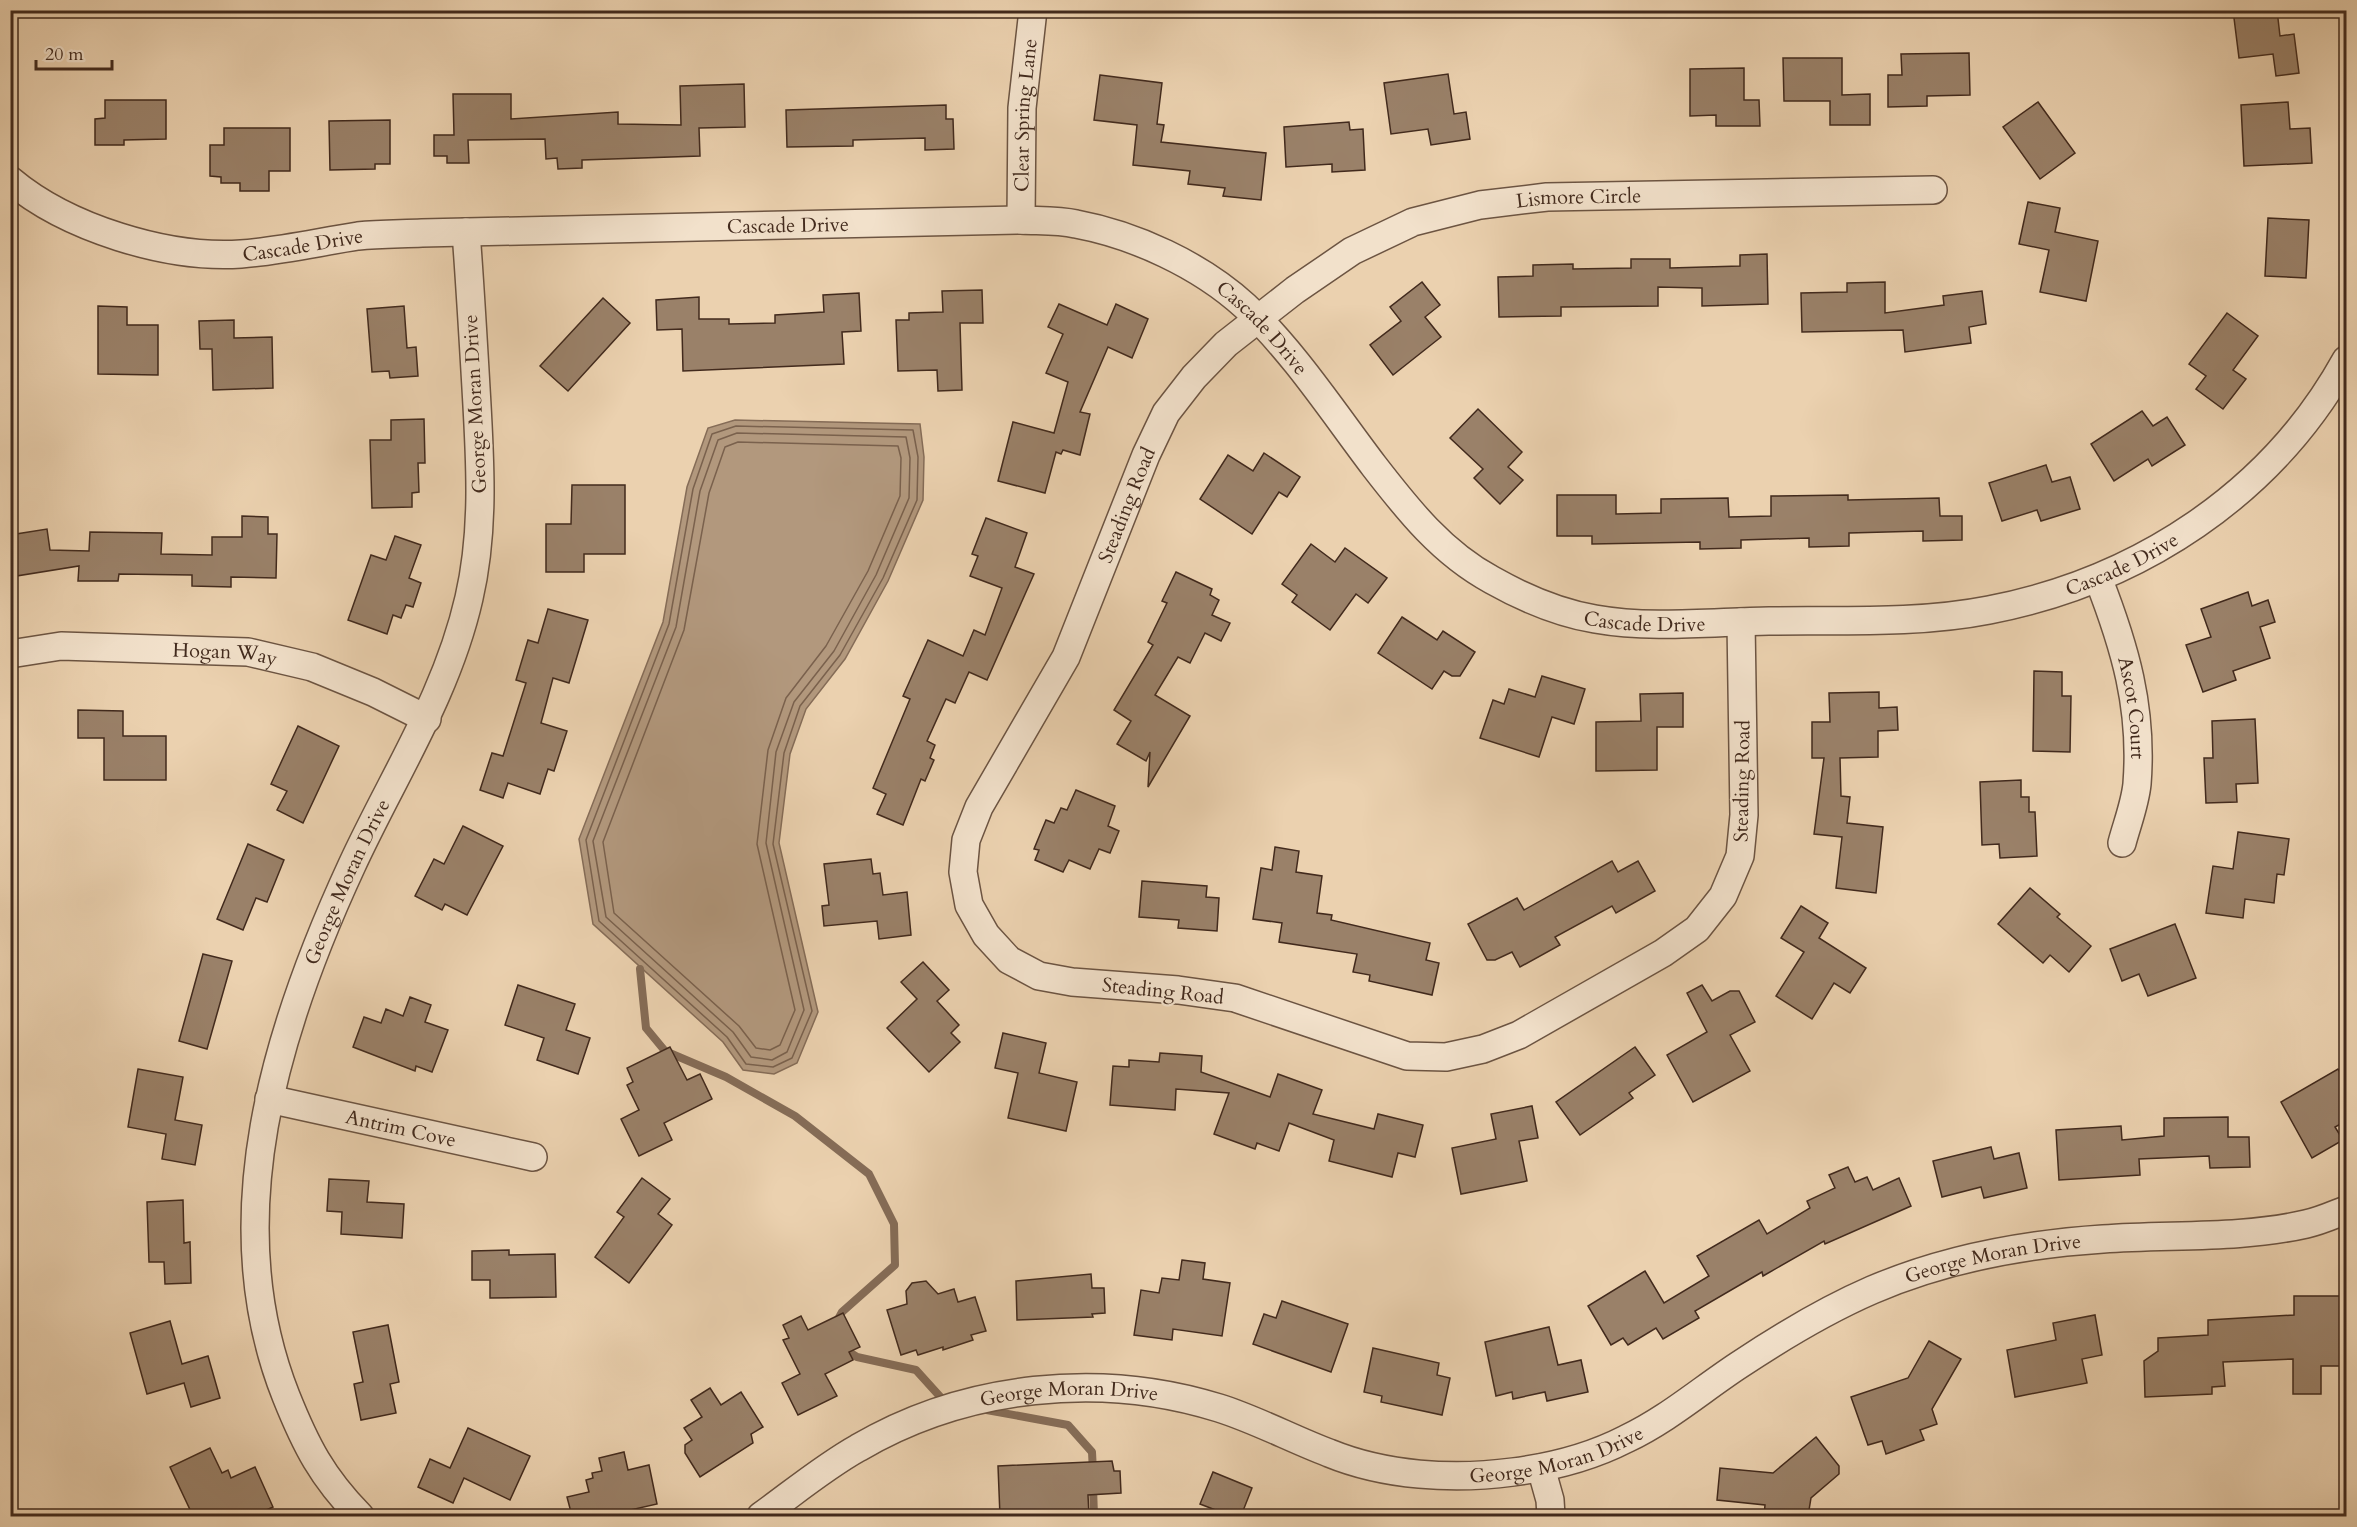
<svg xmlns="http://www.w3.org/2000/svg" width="2357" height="1527" font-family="Cardo,serif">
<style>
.water{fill:#b2987d;stroke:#856c57;stroke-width:1.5}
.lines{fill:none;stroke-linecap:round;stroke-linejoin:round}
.shore{stroke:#7a614d;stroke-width:1.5}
.stream{stroke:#856c57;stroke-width:8}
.building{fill:#9a8169;stroke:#422a1d;stroke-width:1.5}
.minor-casing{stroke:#6c5442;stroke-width:30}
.minor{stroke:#f2e1cb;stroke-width:27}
.labels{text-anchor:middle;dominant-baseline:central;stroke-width:4.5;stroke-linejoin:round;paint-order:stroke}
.street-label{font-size:20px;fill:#422a1d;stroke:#f2e1cb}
</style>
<rect width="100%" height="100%" fill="#ebd1af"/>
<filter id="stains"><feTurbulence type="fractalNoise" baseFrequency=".00333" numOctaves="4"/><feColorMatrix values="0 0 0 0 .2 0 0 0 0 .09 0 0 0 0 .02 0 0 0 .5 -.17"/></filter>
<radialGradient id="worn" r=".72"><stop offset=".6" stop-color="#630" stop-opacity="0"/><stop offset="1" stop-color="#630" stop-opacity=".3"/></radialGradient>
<polygon class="water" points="735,420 920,424 924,457 923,500 888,581 845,659 806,709 790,754 779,843 818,1012 797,1063 774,1074 743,1070 723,1042 593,924 579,839 663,622 687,487 708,428"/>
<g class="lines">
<g class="shore">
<polygon points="736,426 913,430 918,457 917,500 883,578 840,655 800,706 784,753 773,844 812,1011 792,1058 773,1067 746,1064 727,1037 599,921 586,840 669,624 693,489 712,434"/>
<polygon points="737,433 906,437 910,458 909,498 876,575 834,651 794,702 776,752 766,843 804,1010 787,1052 772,1060 751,1057 733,1032 606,917 593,841 676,627 700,491 718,440"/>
<polygon points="738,442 898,446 901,458 900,496 868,571 826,646 786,698 768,750 757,844 795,1010 780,1045 770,1050 756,1048 739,1026 614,913 603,842 684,630 709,493 725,447"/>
</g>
<g class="stream">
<polyline points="640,969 646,1028 665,1051 726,1077 795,1116 869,1174 894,1224 895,1265 842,1312 836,1323"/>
<polyline points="841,1347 857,1357 916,1370 944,1401 949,1402"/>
<polyline points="981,1409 1068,1425 1092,1452 1093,1472"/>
<polyline points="1093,1487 1094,1516"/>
</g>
</g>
<g class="building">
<polygon points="2233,10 2277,10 2280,36 2294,34 2299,73 2276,76 2273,54 2239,58"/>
<polygon points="1969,53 1970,95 1927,96 1927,106 1888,107 1888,75 1902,75 1901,54"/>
<polygon points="1783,58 1842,58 1842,95 1870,94 1870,125 1830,125 1830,101 1784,101"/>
<polygon points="1744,68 1744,100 1759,100 1760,126 1716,126 1716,115 1690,116 1690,69"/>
<polygon points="1448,74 1454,114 1466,112 1470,139 1431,145 1428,129 1391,134 1384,83"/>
<polygon points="1100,75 1162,83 1157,124 1164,125 1161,142 1266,153 1261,200 1223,196 1225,188 1188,184 1190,171 1133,165 1137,125 1094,120"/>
<polygon points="744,84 745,127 699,128 700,156 582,160 582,168 558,169 557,158 546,159 545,139 468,140 469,163 447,163 447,156 434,156 434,135 454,135 453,94 511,94 511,119 618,112 618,124 681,125 680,86"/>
<polygon points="105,100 166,100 166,139 124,140 124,145 95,145 95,119 105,118"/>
<polygon points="2038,102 2075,153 2040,179 2003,127"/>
<polygon points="2288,102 2290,129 2310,128 2312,163 2244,166 2241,105"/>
<polygon points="946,105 946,119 953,119 954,149 925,150 925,138 853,140 853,146 787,147 786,110"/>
<polygon points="390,120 390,164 375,164 375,169 330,170 329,121"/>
<polygon points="1349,122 1350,130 1363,129 1365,170 1332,172 1332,164 1286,167 1284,127"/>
<polygon points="224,128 290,128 290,171 269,171 269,191 240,191 240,183 221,183 221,177 210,176 210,145 224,145"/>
<polygon points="2028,202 2060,208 2055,232 2098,241 2086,301 2040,292 2049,250 2019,244"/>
<polygon points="2268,218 2309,220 2306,278 2265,276"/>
<polygon points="1767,254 1768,304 1702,306 1702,288 1658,287 1658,306 1561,307 1561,316 1499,317 1498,277 1533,276 1533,265 1573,264 1573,269 1631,268 1631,259 1670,259 1670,268 1740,266 1740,255"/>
<polygon points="1422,282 1440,305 1425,317 1441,337 1393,375 1370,345 1401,321 1390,307"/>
<polygon points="1885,282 1885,313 1944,305 1943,296 1982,291 1986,324 1969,327 1971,343 1905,352 1903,330 1802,332 1801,293 1847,292 1847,283"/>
<polygon points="982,290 983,323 960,323 962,390 938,391 937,370 898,371 896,320 909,320 909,313 943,312 942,291"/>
<polygon points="859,293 861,331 842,332 844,364 683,371 682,329 657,330 656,300 699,297 699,319 729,319 729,324 775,323 775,315 824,312 823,295"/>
<polygon points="603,298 630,323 568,391 540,366"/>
<polygon points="1059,304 1107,325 1116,304 1148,319 1132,358 1108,347 1080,412 1090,414 1080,455 1063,450 1061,454 1056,452 1045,493 998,481 1013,422 1054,433 1068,382 1046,373 1063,334 1048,327"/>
<polygon points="98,306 127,307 127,325 158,325 158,375 98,374"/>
<polygon points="404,306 407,348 416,347 418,376 390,378 389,371 372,372 367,309"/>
<polygon points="2227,313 2258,336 2233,370 2246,379 2223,409 2196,389 2206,376 2189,364"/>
<polygon points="234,320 234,338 272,337 273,388 213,390 212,349 200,349 199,321"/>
<polygon points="1478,409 1522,452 1508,467 1523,480 1500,504 1474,478 1483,469 1450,438"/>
<polygon points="2142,411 2153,426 2167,417 2185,445 2152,466 2148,459 2114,481 2091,444"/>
<polygon points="424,419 425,463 418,463 419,492 412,493 412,507 372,508 370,440 391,440 391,420"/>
<polygon points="1264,453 1300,477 1287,497 1279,492 1252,534 1200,499 1228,455 1253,471"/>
<polygon points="2046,465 2052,482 2070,477 2080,509 2041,521 2037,510 2002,521 1989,483"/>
<polygon points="572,485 625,485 625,554 584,554 584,572 546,572 546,524 571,524"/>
<polygon points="1557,495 1616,495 1616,514 1661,513 1661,499 1728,498 1729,517 1771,516 1771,496 1848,495 1848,500 1939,498 1940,516 1962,516 1962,540 1923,541 1923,531 1849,533 1849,546 1809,547 1809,538 1741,540 1741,548 1700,549 1700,542 1592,544 1592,536 1557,536"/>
<polygon points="242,516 268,517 268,534 277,534 276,578 231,577 231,587 192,586 192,575 119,574 118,581 78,581 79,566 10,577 10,535 47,529 50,550 89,551 90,532 162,533 161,554 212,555 212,537 242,537"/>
<polygon points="986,518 1027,533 1015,567 1034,574 987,680 969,672 955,703 946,699 927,741 935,745 930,758 934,760 925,781 921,779 903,825 877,814 886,794 873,788 910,699 903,696 928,640 963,656 974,630 985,635 1002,588 970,576 978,556 972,554"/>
<polygon points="395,536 421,545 409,578 421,583 413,607 406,605 401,618 393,615 387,634 348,620 371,555 386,560"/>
<polygon points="1311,544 1335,562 1345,548 1387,578 1368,603 1356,594 1330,630 1292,602 1297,595 1282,584"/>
<polygon points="1176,572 1212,589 1210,595 1219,600 1212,615 1230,623 1221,641 1205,633 1190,663 1178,657 1155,695 1190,716 1148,787 1150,752 1146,761 1117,744 1131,721 1114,710 1153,645 1148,642 1167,603 1162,601"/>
<polygon points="2248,592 2252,606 2268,600 2275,622 2260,627 2270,658 2233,671 2236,680 2203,692 2186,645 2211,637 2201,609"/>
<polygon points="548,609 588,620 569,683 553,678 541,723 567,731 554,771 548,769 540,794 508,783 503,798 480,790 492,753 503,756 526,683 516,680 528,640 538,643"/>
<polygon points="1402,617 1437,640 1443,631 1475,652 1460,676 1452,676 1444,671 1432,689 1378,653"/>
<polygon points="2034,671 2062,672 2062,696 2071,696 2070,752 2033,751"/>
<polygon points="1542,676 1585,689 1574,724 1552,717 1539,757 1480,738 1493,700 1504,704 1509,689 1535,697"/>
<polygon points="1879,692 1879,708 1897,707 1898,730 1878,731 1878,757 1840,758 1841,796 1850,797 1847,823 1883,827 1876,893 1836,888 1842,837 1814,834 1824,758 1812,758 1812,722 1830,722 1829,693"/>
<polygon points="1683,693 1683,727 1657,727 1657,770 1596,771 1596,722 1641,721 1640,694"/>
<polygon points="78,710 123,711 123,736 166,736 166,780 104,780 104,738 78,738"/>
<polygon points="2255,719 2258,783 2236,784 2237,802 2206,803 2204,758 2213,758 2212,721"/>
<polygon points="298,726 339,746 303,823 277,810 287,791 271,784"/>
<polygon points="2021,780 2021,797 2029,797 2029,812 2035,812 2037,856 2000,858 1999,844 1982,845 1980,782"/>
<polygon points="1076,790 1115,806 1108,826 1119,831 1110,853 1099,849 1090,869 1069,860 1063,872 1035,860 1039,850 1034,849 1046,820 1054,823 1061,808 1067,810"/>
<polygon points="463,826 503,846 467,915 445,904 442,910 415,896 434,859 444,864"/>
<polygon points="2238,832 2289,839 2284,875 2277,874 2274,903 2245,899 2243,918 2206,913 2213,866 2233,869"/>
<polygon points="248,844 284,860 267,902 256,898 243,930 217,919"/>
<polygon points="1275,847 1299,851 1296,872 1322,876 1317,913 1332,915 1331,920 1430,943 1426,960 1439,963 1432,995 1369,981 1370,975 1353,972 1357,954 1279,942 1282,923 1253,919 1261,868 1272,870"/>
<polygon points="871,859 873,874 880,873 883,895 907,892 911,935 879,939 877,921 824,926 822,906 829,905 824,864"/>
<polygon points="1612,861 1618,872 1638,861 1655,891 1616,913 1612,906 1555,937 1560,945 1520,967 1512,952 1495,960 1487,960 1468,924 1517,898 1524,910"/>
<polygon points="1142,881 1207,886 1206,897 1219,898 1217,931 1178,928 1179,920 1139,917"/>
<polygon points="2030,888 2060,914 2057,917 2091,946 2069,972 2050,955 2043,963 1998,924"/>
<polygon points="1801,906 1828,923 1819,938 1866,968 1850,993 1834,983 1812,1019 1776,996 1804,952 1781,938"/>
<polygon points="2175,924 2196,978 2148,996 2139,974 2122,981 2110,949"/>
<polygon points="203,954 232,961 207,1049 179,1041"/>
<polygon points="923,962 949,990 937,1001 959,1025 951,1033 960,1042 929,1072 887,1028 917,999 901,982"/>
<polygon points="518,985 575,1004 566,1030 590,1038 578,1074 537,1060 544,1038 505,1025"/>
<polygon points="1702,985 1712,1001 1730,991 1739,991 1755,1022 1730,1035 1750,1071 1693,1102 1667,1055 1707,1032 1687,993"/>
<polygon points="410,997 431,1005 425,1022 448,1030 432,1072 416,1066 415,1071 353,1047 364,1017 381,1023 386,1009 403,1016"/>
<polygon points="1003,1033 1046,1043 1039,1073 1077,1082 1066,1131 1008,1118 1018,1073 995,1068"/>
<polygon points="670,1047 687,1080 700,1074 712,1099 664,1123 672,1140 639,1156 621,1119 639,1110 627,1085 633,1082 627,1068"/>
<polygon points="1635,1047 1655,1075 1629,1093 1633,1098 1580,1135 1556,1102"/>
<polygon points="1160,1053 1202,1056 1201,1072 1270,1097 1278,1074 1322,1090 1313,1114 1374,1129 1378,1114 1423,1125 1415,1157 1398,1153 1392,1177 1329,1161 1334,1140 1289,1123 1279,1151 1257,1143 1255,1149 1214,1134 1229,1093 1176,1089 1175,1110 1110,1105 1113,1066 1129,1067 1129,1060 1159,1062"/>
<polygon points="138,1069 183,1077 175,1120 202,1125 195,1165 162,1159 166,1134 128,1127"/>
<polygon points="2338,1069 2346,1083 2346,1121 2335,1127 2343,1140 2312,1158 2281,1102"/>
<polygon points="1532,1106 1538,1138 1519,1141 1527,1181 1461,1194 1452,1148 1496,1139 1491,1114"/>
<polygon points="2228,1117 2228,1137 2249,1137 2250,1167 2210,1168 2209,1156 2139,1159 2140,1175 2059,1180 2056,1130 2121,1126 2122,1140 2164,1136 2164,1118"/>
<polygon points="1991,1147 1994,1159 2019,1153 2027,1188 1984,1198 1981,1187 1942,1197 1933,1161"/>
<polygon points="1848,1167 1855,1182 1867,1177 1873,1190 1899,1178 1911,1206 1825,1244 1824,1241 1763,1276 1762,1272 1695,1311 1699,1318 1663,1339 1656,1328 1628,1345 1623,1338 1611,1345 1588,1306 1645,1271 1664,1303 1709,1276 1697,1256 1759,1220 1767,1234 1810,1208 1807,1201 1835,1188 1829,1175"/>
<polygon points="642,1178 670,1199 658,1214 672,1225 629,1283 595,1257 624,1217 617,1212"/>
<polygon points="329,1179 369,1181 367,1202 404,1204 402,1238 341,1234 342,1212 327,1211"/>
<polygon points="183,1200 184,1243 190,1242 191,1283 165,1284 164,1262 149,1262 147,1202"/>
<polygon points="509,1250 509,1255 555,1254 556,1297 490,1298 490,1280 472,1280 472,1251"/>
<polygon points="1182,1260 1205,1263 1203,1279 1230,1283 1222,1336 1173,1329 1172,1340 1134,1335 1141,1290 1159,1293 1162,1278 1179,1280"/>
<polygon points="1091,1274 1092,1288 1104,1288 1105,1313 1092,1314 1093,1317 1017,1320 1016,1281"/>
<polygon points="926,1281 938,1294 954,1289 958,1302 975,1297 986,1331 971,1335 973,1340 943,1350 943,1347 918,1355 916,1350 901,1355 887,1310 907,1304 906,1291 912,1283"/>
<polygon points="2294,1296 2346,1296 2346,1366 2321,1366 2321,1394 2293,1394 2293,1359 2223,1362 2225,1386 2212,1387 2212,1394 2145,1397 2144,1361 2158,1351 2158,1338 2208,1335 2208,1320 2294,1315"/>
<polygon points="1282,1301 1348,1324 1331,1372 1253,1344 1264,1314 1276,1318"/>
<polygon points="843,1313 860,1347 849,1352 853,1360 825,1374 837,1396 798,1415 782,1383 800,1374 783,1340 789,1338 783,1325 801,1316 808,1330"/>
<polygon points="2095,1315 2102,1355 2082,1359 2087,1383 2015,1397 2007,1350 2056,1340 2053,1323"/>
<polygon points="170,1321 182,1364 208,1356 220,1398 191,1407 184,1383 147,1394 130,1333"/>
<polygon points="388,1325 399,1382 390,1384 396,1413 361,1420 354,1384 363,1382 353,1332"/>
<polygon points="1549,1327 1558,1365 1581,1360 1588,1392 1547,1401 1545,1392 1513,1399 1512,1392 1496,1396 1485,1342"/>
<polygon points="1929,1341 1961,1359 1932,1409 1937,1424 1920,1430 1924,1440 1886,1454 1882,1441 1868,1445 1851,1397 1908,1378"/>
<polygon points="1373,1348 1439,1363 1437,1375 1450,1378 1442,1415 1381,1402 1382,1396 1364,1392"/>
<polygon points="710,1388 721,1405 741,1392 763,1427 751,1434 753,1443 700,1477 685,1453 685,1445 692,1440 684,1428 702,1417 691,1400"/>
<polygon points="468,1428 530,1456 510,1500 464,1478 453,1503 418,1487 430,1459 450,1468"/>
<polygon points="1816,1437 1839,1466 1839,1474 1811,1498 1808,1516 1764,1516 1765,1505 1717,1500 1720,1468 1773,1473"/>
<polygon points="210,1448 222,1473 228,1470 231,1478 255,1467 273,1507 253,1516 193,1516 170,1467"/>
<polygon points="624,1452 628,1470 649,1465 657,1504 617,1513 617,1516 572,1516 567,1497 589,1492 586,1480 593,1478 592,1473 602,1471 599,1458"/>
<polygon points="1112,1461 1114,1471 1120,1471 1121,1493 1088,1495 1089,1516 1000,1516 998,1466"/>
<polygon points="1213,1472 1252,1488 1241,1516 1231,1516 1200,1504"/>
</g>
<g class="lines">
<defs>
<g id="minor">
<path id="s1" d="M 10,180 C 67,228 167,259 241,254 C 280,251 319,242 358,236 C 379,234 401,234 422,233 L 1021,220 C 1039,221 1058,220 1076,224 C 1135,235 1200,265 1245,306 C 1294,352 1333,412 1374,466 C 1408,510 1442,553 1492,580 C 1524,598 1559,613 1595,619 C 1651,629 1712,622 1769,621 C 1842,620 1918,624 1989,610 C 2139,581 2272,494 2346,360"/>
<path id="s2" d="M 1021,220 L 1022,108 L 1033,10"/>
<path id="s3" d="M 2098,578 C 2125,647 2143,708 2137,784 C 2135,804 2127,824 2122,843"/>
<path id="s4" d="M 1741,622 L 1744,815 L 1740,856 L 1723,896 L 1697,929 L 1663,953 L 1519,1035 L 1483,1049 L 1446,1057 L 1407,1056 L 1235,998 L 1178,990 L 1072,982 L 1039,976 L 1009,960 L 986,935 L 969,905 L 963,872 L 966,840 L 979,807 L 1066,657 L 1146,455 L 1166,413 L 1194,377 L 1226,344 L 1295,290 L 1352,251 L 1413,222 L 1480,205 L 1547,197 L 1933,190"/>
<path id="s5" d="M 10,654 L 61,646 L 248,652 L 312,667 L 373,692 L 427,719"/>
<path id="s6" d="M 269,1099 L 533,1157"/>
<polyline points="1541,1468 1550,1500 1551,1516"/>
<path id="s7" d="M 360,1516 C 322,1477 306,1446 286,1396 C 216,1220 276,1029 352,865 C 393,776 447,695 469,598 C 485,529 480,458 476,388 C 473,336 470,284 466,232"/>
<path id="s8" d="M 761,1516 C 793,1493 824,1467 858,1448 C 965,1385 1101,1371 1219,1408 C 1257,1420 1292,1439 1329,1453 C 1385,1476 1453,1480 1513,1472 C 1552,1467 1591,1457 1626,1439 C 1668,1419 1701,1390 1739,1365 C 1781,1337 1826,1310 1872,1290 C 1944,1259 2026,1244 2103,1239 C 2170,1234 2240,1239 2306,1224 C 2320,1221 2333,1215 2346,1210"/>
</g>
</defs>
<use href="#minor" class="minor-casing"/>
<use href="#minor" class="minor"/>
</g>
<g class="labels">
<g class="street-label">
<text stroke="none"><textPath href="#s2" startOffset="105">Clear Spring Lane</textPath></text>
<text stroke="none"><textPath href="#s4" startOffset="2146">Lismore Circle</textPath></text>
<text stroke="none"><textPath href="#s1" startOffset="796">Cascade Drive</textPath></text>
<text stroke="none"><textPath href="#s1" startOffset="310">Cascade Drive</textPath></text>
<text stroke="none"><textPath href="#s1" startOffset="1302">Cascade Drive</textPath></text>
<text transform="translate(475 404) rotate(-93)">George Moran Drive</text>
<text stroke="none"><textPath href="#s4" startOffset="1562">Steading Road</textPath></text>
<text stroke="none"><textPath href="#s1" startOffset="2292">Cascade Drive</textPath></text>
<text stroke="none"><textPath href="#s1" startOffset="1806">Cascade Drive</textPath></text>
<text stroke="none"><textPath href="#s5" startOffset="216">Hogan Way</textPath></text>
<text stroke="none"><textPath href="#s3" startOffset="135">Ascot Court</textPath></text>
<text transform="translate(1742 781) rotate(-89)">Steading Road</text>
<text stroke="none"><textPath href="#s7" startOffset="675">George Moran Drive</textPath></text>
<text transform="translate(1163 991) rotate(6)">Steading Road</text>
<text stroke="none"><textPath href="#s6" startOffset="135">Antrim Cove</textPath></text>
<text stroke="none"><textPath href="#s8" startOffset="1330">George Moran Drive</textPath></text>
<text stroke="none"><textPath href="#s8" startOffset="340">George Moran Drive</textPath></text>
<text stroke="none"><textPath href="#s8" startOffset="844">George Moran Drive</textPath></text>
</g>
</g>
<rect width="2357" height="1527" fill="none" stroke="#ebd1af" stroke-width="36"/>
<rect x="12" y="12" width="2333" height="1503" fill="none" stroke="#422a1d" stroke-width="3"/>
<rect x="18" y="18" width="2321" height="1491" fill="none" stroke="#422a1d" stroke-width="1.5"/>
<path d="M36 60v9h76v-9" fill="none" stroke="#422a1d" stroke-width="3"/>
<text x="45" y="60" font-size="18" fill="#422a1d" stroke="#f2e1cb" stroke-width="4.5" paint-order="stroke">20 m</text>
<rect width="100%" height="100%" filter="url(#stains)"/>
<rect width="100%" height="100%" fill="url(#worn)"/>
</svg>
